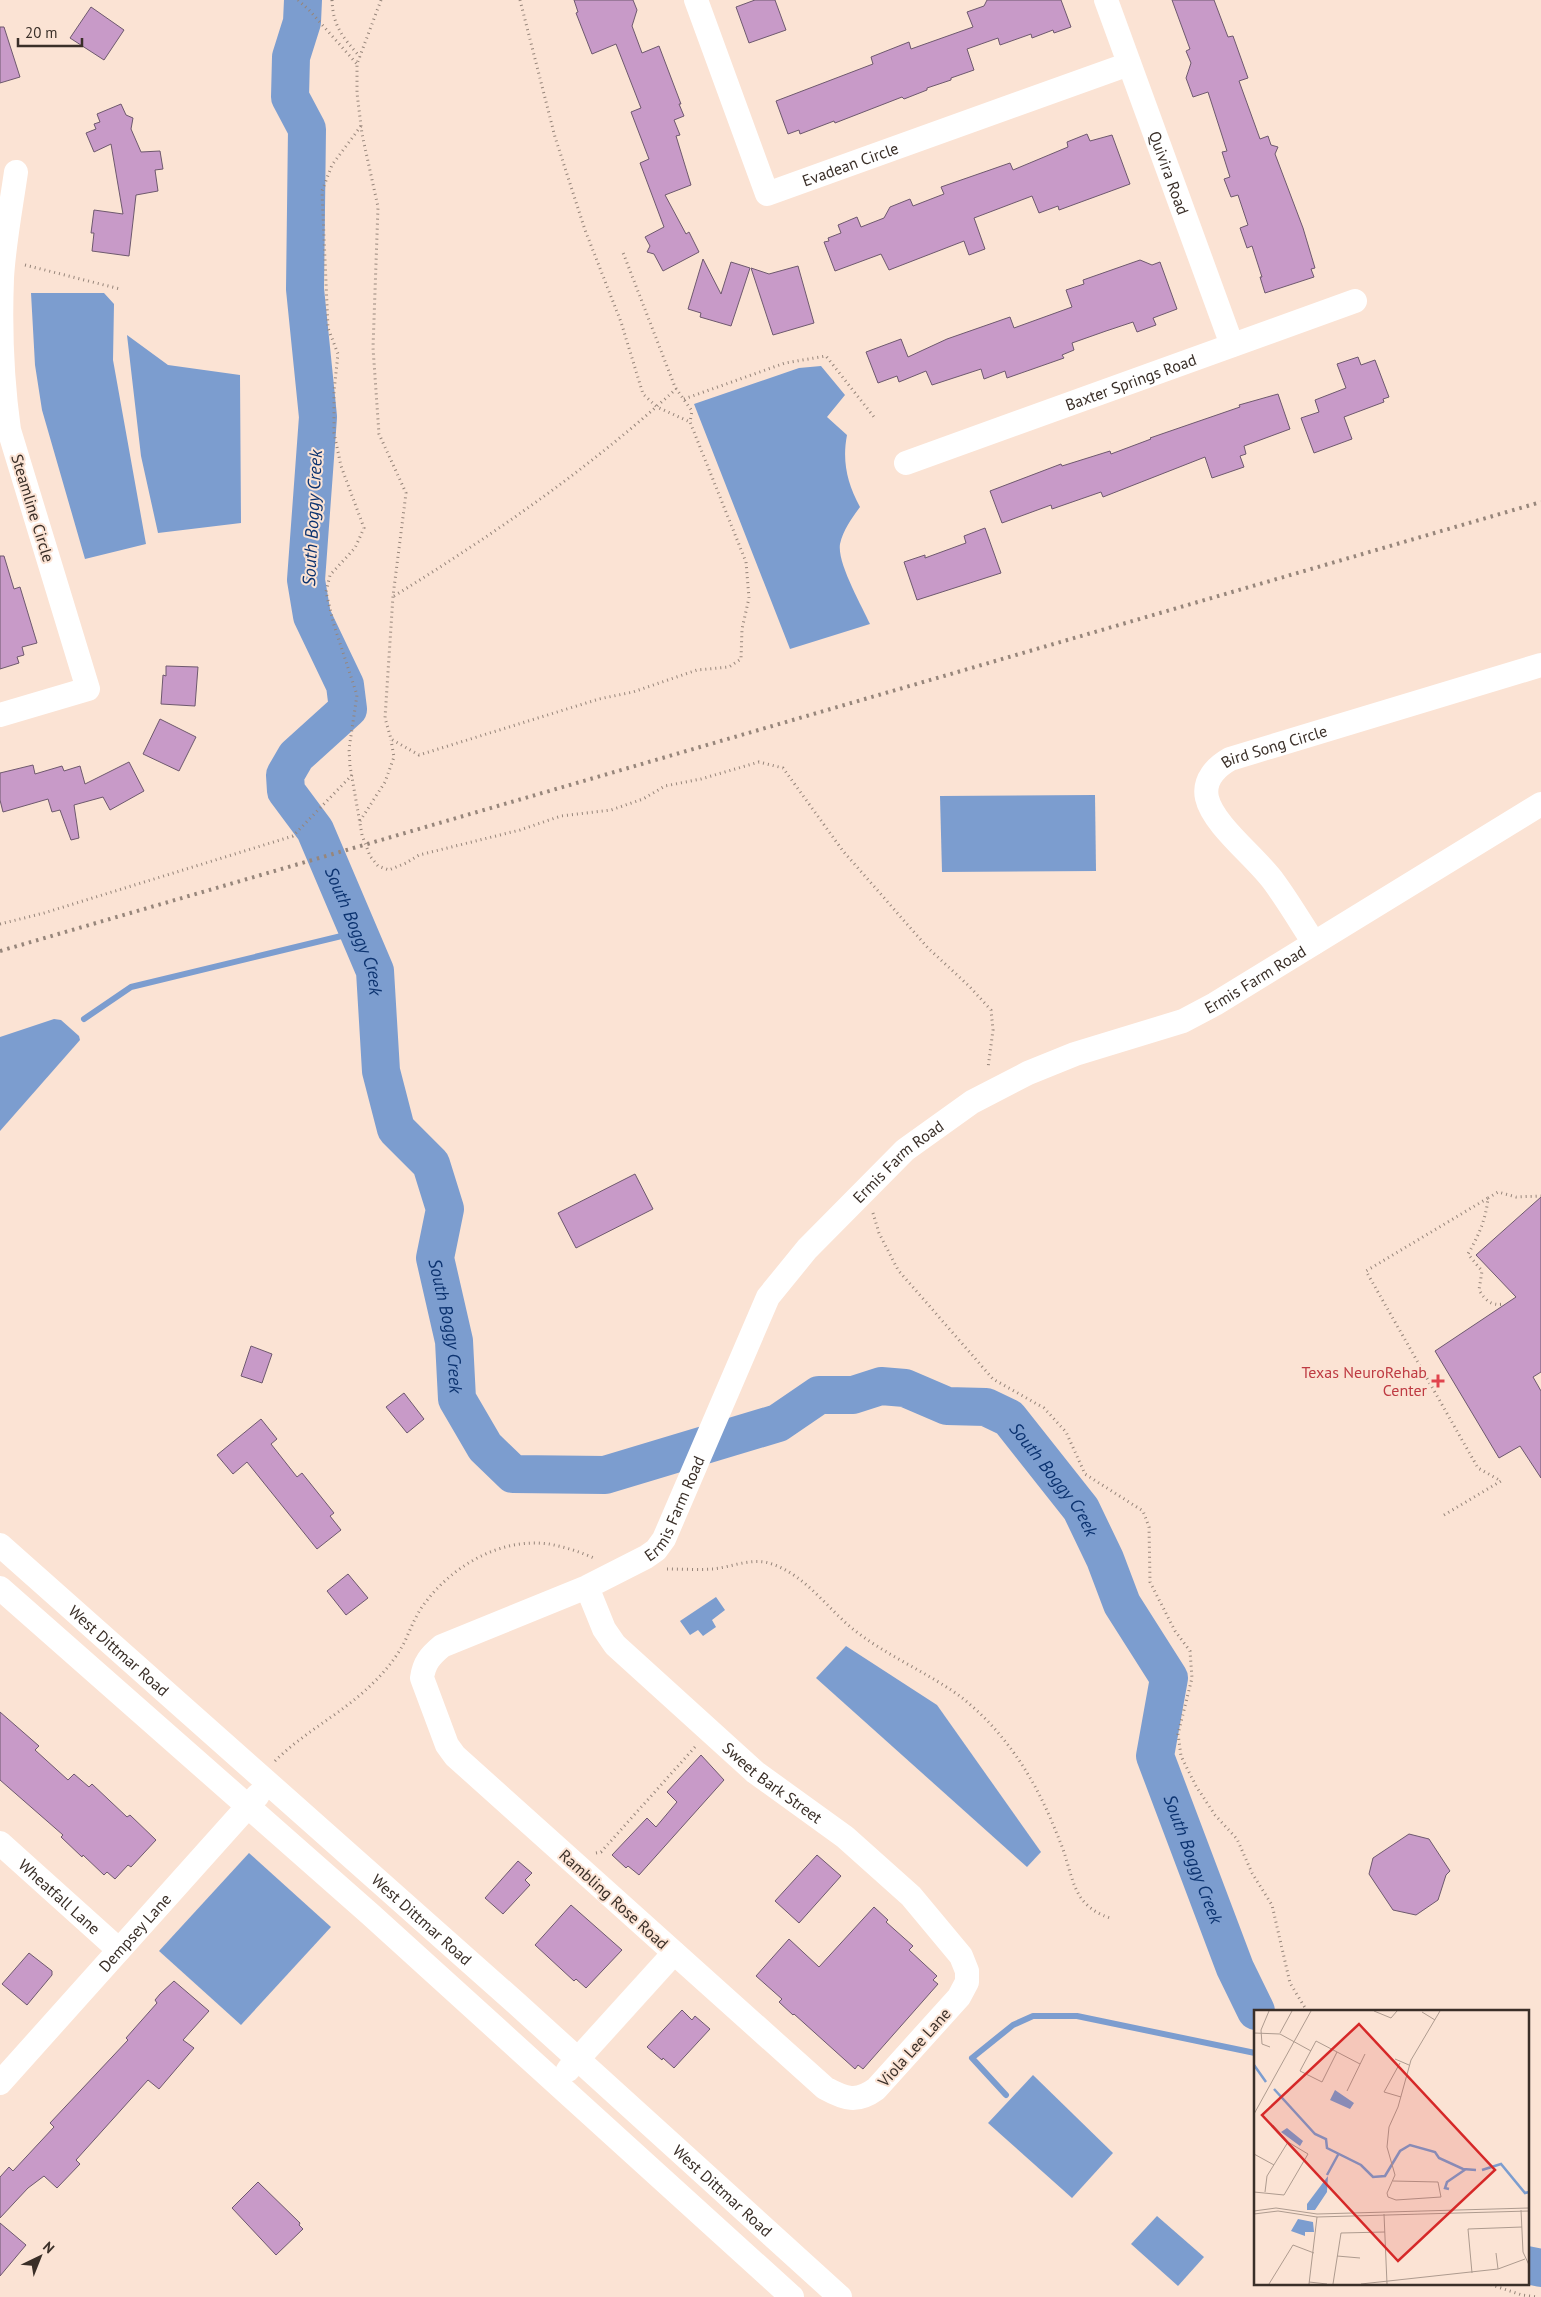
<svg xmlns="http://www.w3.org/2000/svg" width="1541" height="2297" font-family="'PT Sans',sans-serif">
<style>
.water{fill:#7c9dcf}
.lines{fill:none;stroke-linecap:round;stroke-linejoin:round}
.stream{stroke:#7c9dcf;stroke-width:6}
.river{stroke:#7c9dcf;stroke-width:38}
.building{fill:#c89ac8;stroke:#6e596e}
.path{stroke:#96857a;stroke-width:3;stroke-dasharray:1 4;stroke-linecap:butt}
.minor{stroke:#fff;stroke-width:24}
.rail{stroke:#97867b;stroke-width:4;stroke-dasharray:2.5 5;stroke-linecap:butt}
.health-dot{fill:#e0444e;stroke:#fbe3d4;stroke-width:2}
.labels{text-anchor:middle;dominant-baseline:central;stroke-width:4;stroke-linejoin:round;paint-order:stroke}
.street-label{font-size:16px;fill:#3a2f28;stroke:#fbe3d4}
.health-label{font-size:16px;fill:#be3a42;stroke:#fbe3d4;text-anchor:end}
.water-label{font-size:18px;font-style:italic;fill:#0c3370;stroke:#fbe3d4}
.inset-river{fill:none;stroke:#7c9dcf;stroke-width:2.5}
.inset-road{fill:none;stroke:#ae9b8f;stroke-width:1}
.view{fill:#d62828;fill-opacity:0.15;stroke:#d62828;stroke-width:2.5}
.inset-edge{fill:none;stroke:#3a2f28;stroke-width:2.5}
</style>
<rect width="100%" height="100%" fill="#fbe3d4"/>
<g class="water">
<polygon points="31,293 104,293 114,304 113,360 146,544 85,559 42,410 35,365"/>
<polygon points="127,335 168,365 240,375 241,523 158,533 141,456"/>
<path d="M 821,366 L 845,395 L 827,417 L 847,435 C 842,461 847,483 860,507 C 852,518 843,530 840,544 C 837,563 862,606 870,624 L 790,649 L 694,404 L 799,368 Z"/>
<polygon points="1095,795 1096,871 942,872 940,796"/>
<polygon points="54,1019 61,1020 79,1036 80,1040 0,1131 0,1037"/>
<polygon points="716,1597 725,1610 712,1620 716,1627 703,1636 698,1630 690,1635 680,1621"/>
<polygon points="846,1646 937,1705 1041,1852 1027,1867 816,1678"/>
<polygon points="249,1853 331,1927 241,2025 159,1951"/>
<polygon points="1033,2075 1113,2153 1072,2198 988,2123"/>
<polygon points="1157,2216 1204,2257 1178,2286 1131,2244"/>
</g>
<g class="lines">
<g class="stream">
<polyline points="84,1019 131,987 358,932"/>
<polyline points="1006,2095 972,2058 1013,2025 1033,2016 1077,2016 1255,2053"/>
</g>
<g class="river">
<path id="s1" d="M 303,0 L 302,22 L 291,57 L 290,97 L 307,129 L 305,289 L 318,417 L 306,580 L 312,616 L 345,685 L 348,709 L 296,756 L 285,775 L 286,791 L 315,830 L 375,971 L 381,1071 L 396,1129 L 431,1164 L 445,1209 L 435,1258 L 454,1341 L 457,1399 L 485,1447 L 513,1474 L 605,1475 L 778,1423 L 819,1395 L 853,1395 L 881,1386 L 905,1388 L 947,1406 L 986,1407 L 1009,1418 L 1081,1509 L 1105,1559 L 1122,1604 L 1169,1678 L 1155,1756 L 1235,1968 L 1256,2011"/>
<polyline points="1527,2265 1541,2268"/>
</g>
</g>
<g class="building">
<polygon points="574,0 633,0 637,10 632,26 642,53 659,46 681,104 679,104 684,116 674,120 680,135 676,136 691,185 665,195 686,234 689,232 699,252 663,271 654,254 647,252 650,246 645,237 664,227 640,163 649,159 631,112 641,108 616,44 592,54 576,13 578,12"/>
<polygon points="755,0 775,0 786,30 749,43 736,7"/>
<polygon points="987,0 1061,0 1071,27 1054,33 1053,30 1032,38 1031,34 1000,45 998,38 967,49 974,70 951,78 951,80 927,88 927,90 904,99 902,97 835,123 834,121 800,134 799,130 788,134 776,101 873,64 871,57 909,42 911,49 973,27 967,12 984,6"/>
<polygon points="1172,0 1214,0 1228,37 1233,36 1248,78 1239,81 1260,139 1268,136 1271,145 1278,147 1275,154 1303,228 1315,268 1311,269 1314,277 1265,293 1260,277 1262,277 1252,246 1247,248 1240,228 1248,225 1238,195 1231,197 1224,179 1230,177 1222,152 1227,151 1208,92 1193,97 1186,78 1191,63 1186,51 1190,49"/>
<polygon points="91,7 124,30 104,60 70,38"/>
<polygon points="0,27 4,27 20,77 0,83"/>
<polygon points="121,104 126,115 133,118 131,129 141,152 160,151 163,169 155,170 158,191 136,195 129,256 92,251 94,233 91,233 94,210 123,214 111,144 94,152 86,133 96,129 94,124 100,122 97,114"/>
<polygon points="1087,134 1090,141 1112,135 1130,184 1059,210 1058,206 1039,213 1032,196 974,218 985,249 969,255 964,241 889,270 881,254 835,271 824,242 829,241 828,238 841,233 838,225 857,217 861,227 884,218 890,207 910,199 913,206 944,194 941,187 1010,163 1013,170 1068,147 1067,142"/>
<polygon points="703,259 721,294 731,262 750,268 731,326 700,317 701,313 688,309"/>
<polygon points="1140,260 1152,265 1160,262 1177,309 1153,318 1156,325 1137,332 1133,322 1106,331 1072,343 1074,350 1062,355 1064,358 1007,378 1005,371 984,379 981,369 932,385 926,371 899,382 897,376 878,383 866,352 901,339 908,357 947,339 1010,317 1014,328 1072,307 1066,290 1084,284 1083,280"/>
<polygon points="798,266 814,323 773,335 751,268 769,274"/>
<polygon points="1358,357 1361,365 1375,360 1389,397 1383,399 1384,402 1344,417 1352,439 1314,453 1301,418 1319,412 1315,400 1346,388 1337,364"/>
<polygon points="1278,394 1290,429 1244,446 1246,454 1240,456 1244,467 1212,478 1205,457 1103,497 1101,492 1052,509 1051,505 1002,523 990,491 1061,464 1062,466 1110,451 1111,454 1151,439 1150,438 1240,407 1239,405"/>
<polygon points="985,528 1001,573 917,600 904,562 925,555 925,558 966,543 964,536"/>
<polygon points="0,556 4,556 14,589 20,587 37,643 22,647 24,655 17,657 19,663 0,669"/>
<polygon points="166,666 198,667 195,706 161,704 163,675 166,676"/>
<polygon points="160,719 196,737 179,771 143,754"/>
<polygon points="129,762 144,791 110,810 103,797 74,805 79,838 71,840 60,810 52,812 48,799 3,812 0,800 0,773 33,765 35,774 62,766 64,771 80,766 85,784"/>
<polygon points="635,1174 653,1209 576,1248 558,1213"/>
<polygon points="1541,1197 1541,1372 1533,1377 1541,1391 1541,1478 1520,1446 1499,1458 1435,1351 1516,1297 1476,1255"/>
<polygon points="251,1346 272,1354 262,1383 241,1376"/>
<polygon points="404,1393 424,1419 407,1433 386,1407"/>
<polygon points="261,1419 277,1439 271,1444 297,1477 302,1473 334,1513 330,1516 341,1530 317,1549 247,1462 233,1474 217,1455"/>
<polygon points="348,1574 368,1598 346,1615 327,1591"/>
<polygon points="0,1712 39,1746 35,1750 68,1780 74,1774 89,1787 92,1784 127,1817 130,1815 156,1840 131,1867 128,1865 115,1879 107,1872 104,1875 83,1855 82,1857 61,1837 63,1835 0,1780"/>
<polygon points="701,1755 724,1780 639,1875 628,1866 626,1868 612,1855 647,1818 656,1827 677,1802 667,1792"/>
<polygon points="1409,1834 1429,1839 1450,1871 1446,1875 1438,1900 1416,1915 1393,1910 1369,1874 1373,1858"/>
<polygon points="817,1855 841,1876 799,1923 775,1901"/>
<polygon points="518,1861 532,1873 525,1880 530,1885 503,1914 485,1898"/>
<polygon points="571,1905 622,1950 586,1988 576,1979 574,1981 535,1945"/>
<polygon points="874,1907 888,1920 886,1922 913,1946 909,1950 937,1976 933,1980 938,1984 863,2069 858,2065 855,2069 794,2014 793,2015 779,2002 782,1999 756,1976 789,1939 819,1967"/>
<polygon points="29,1953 52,1971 52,1975 27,2005 2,1984"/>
<polygon points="174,1981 209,2011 183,2040 194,2048 159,2089 148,2080 76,2160 80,2164 57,2188 44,2176 28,2188 0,2218 0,2177 9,2167 13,2171 54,2127 50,2123 128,2040 126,2038 157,2003 155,2000 160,1994"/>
<polygon points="682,2010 692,2020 695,2016 710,2029 674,2068 663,2058 662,2060 647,2047"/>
<polygon points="258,2182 300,2223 299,2225 303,2229 276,2255 232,2208"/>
<polygon points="0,2223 26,2245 0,2276"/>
</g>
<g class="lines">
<g class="path">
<polyline points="298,0 309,10 357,64"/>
<path d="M 332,0 C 333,27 343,37 360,57"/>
<polyline points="381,0 357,64 357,93 362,134 378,207 373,348 379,434 406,493 393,596 385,718 391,739 419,755 599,699 633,692 697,670 729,667 741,659 742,629 749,598 746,562 690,422 692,411 675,387 622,250"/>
<polyline points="520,0 555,137 585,230 621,322 643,394 657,407 690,422"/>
<polyline points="361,126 332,165 322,191 328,328 338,354 334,391 334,433 341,466 364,528 355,548 330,575 326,592 334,625 357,695 349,749 350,766 362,835 370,856 378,866 389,870 406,863 419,855 520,830 561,816 611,810 643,799 665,786 701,779 759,762 783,768 843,851 928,948 969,986 991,1010 993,1030 988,1068"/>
<polyline points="25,265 120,289"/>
<polyline points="684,399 785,363 826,356 874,417"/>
<path d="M 394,596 C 493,535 590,468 676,389"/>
<polyline points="360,821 385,782 394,757 391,740"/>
<polyline points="0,924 44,913 293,836 352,775"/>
<polyline points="1488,1198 1498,1192 1516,1197 1541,1196"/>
<polyline points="873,1213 879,1233 898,1270 993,1379 1044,1408 1066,1432 1085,1474 1143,1511 1149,1527 1150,1582 1175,1631 1190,1651 1192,1678 1178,1734 1181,1756 1196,1786 1215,1815 1237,1839 1252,1873 1272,1905 1290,1983 1307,2011"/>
<path d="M 1444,1515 L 1501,1481 L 1478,1468 L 1366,1271 L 1488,1198 C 1486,1219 1479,1235 1468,1254 L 1482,1271 L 1479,1290 C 1486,1301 1491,1306 1504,1304"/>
<path d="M 667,1569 C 682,1569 698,1570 713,1569 C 732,1567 753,1557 772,1564 C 805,1575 828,1609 854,1630 C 886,1655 924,1671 957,1694 C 988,1717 1014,1749 1033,1783 C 1044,1802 1053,1824 1061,1844 C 1074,1877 1071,1905 1110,1918"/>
<path d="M 275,1761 C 304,1732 341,1714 370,1686 C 384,1673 397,1657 405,1641 C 410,1630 414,1620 420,1610 C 447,1569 498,1537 549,1544 C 565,1547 581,1552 596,1559"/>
<polyline points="596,1853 601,1852 695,1747"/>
<polyline points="1486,2283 1522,2295 1538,2297"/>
</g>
<g class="minor">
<path id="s2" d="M 696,0 L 767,194 L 1129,64"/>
<path id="s3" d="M 1106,0 L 1232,345"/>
<path id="s4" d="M 906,463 L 1355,301"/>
<path d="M 0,715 L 88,689 L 9,430 C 2,380 0,329 2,278 C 4,243 11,207 16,172"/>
<path id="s5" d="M 1314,943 C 1301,923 1288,901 1274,882 C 1257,858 1213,825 1207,798 C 1203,780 1216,767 1230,759 L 1541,665"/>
<path id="s6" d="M 0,1545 L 516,2003 L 840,2297"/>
<path id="s7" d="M 587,1587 L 604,1629 L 615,1645 L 755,1772 L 845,1837 L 911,1896 L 961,1956 L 967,1971 L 967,1982 L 959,1997 L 876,2089 C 857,2103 845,2099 825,2088 L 455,1756 L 447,1745 L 422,1678 C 424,1663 430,1656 442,1646 L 587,1587 L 646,1557 L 656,1550 L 664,1539 L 768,1297 L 807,1249 L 905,1150 L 972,1102 L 1028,1073 L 1075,1054 L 1183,1021 L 1215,1004 L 1541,804"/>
<polyline points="0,1588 370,1914 792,2297"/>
<path id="s8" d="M 0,1843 L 119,1950"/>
<polyline points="568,2070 674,1953"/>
<path id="s9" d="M 0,2083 L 258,1795"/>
</g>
<polyline class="rail" points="0,951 1541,502"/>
</g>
<path class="health-dot" d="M1435.5 1373.5h5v5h5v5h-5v5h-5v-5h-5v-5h5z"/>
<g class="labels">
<g class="street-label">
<text stroke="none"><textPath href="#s2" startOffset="295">Evadean Circle</textPath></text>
<text stroke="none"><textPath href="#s3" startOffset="184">Quivira Road</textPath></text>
<text stroke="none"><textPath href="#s4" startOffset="239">Baxter Springs Road</textPath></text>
<text transform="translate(33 508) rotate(73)">Steamline Circle</text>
<text stroke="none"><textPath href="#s5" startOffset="276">Bird Song Circle</textPath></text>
<text stroke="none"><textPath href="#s7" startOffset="2481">Ermis Farm Road</textPath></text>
<text stroke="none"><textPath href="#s7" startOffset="2076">Ermis Farm Road</textPath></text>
<text stroke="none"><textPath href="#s7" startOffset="1656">Ermis Farm Road</textPath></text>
<text stroke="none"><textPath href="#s6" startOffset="159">West Dittmar Road</textPath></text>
<text stroke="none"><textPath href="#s7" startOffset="274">Sweet Bark Street</textPath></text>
<text stroke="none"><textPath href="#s8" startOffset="80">Wheatfall Lane</textPath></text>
<text transform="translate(614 1899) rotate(42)">Rambling Rose Road</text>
<text stroke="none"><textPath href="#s6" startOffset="564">West Dittmar Road</textPath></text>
<text stroke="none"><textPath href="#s9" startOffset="202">Dempsey Lane</textPath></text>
<text transform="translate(914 2047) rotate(-48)">Viola Lee Lane</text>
<text stroke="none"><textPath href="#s6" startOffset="969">West Dittmar Road</textPath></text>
</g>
<g class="health-label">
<text x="1427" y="1372">Texas NeuroRehab<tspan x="1427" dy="18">Center</tspan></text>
</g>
<g class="water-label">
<text transform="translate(312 518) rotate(-87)">South Boggy Creek</text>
<text stroke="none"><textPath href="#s1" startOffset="990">South Boggy Creek</textPath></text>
<text stroke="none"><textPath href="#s1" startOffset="1410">South Boggy Creek</textPath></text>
<text stroke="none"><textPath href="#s1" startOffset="2175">South Boggy Creek</textPath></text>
<text stroke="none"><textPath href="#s1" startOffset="2595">South Boggy Creek</textPath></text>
</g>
</g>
<g transform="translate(1254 2010)">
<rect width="275" height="275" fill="#fbe3d4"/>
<path d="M 81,80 L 100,93 L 96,99 L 76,90 ZM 33,118 L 49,131 L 46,136 L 27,122 ZM 74,166 L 73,182 L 61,200 L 53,200 L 53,194 ZM 44,209 L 59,212 L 60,222 L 51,222 L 51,226 L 37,221 Z" fill="#7c9dcf"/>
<path class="inset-river" d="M 0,55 L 12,72M 20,79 L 61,124 L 72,129 L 73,138 L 107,155 L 119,167 L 131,166 L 146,141 L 156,135 L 181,142 L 185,148 L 209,159 L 222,160M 228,160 L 247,154 L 271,183 L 275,182M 73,165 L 85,143M 195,179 L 191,178 L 193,172 L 212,159"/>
<path class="inset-road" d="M 15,1 L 7,20 L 8,34 L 16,37M 120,1 L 137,8 L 143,1M 168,2 L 181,10M 0,23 L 26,24 L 57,41M 26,23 L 38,1M 83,42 L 68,72 L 46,61 L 62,31 L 106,54M 141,49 L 155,55M 146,53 L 130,82 L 147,87M 93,81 L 111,44M 0,104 L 57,1M 0,144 L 20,155M 139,171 L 184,172 L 187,187 L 142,190 L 134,187 L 133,183 L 141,165 L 133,137 L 135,117 L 144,97 L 157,50 L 186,1M 0,182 L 30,185 L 54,144 L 34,132 L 19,115M 11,182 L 13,166 L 34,132M 267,200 L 269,242 L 275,255M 0,201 L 22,198 L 63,204 L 275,198M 0,204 L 24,201 L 63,207 L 275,201M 130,204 L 133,274M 242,243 L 244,259M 83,246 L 106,248M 218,263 L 214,219 L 268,217M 55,272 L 73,274M 15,274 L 39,235 L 60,243M 55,274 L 63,207M 79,274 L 87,223 L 131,222M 107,274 L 244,259 L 271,249"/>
<path class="view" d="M 105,14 L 241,160 L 144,251 L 8,105 Z"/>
<rect width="275" height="275" class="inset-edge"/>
</g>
<g transform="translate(40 2257) rotate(43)" stroke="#fbe3d4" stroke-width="4" paint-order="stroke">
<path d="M0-4L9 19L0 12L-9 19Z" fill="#3a2f28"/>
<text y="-8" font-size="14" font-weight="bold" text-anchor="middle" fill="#3a2f28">N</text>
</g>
<path d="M18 38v8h64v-8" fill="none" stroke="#3a2f28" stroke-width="2.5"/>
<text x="25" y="38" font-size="15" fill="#3a2f28" stroke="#fbe3d4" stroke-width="4" paint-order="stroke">20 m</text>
</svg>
